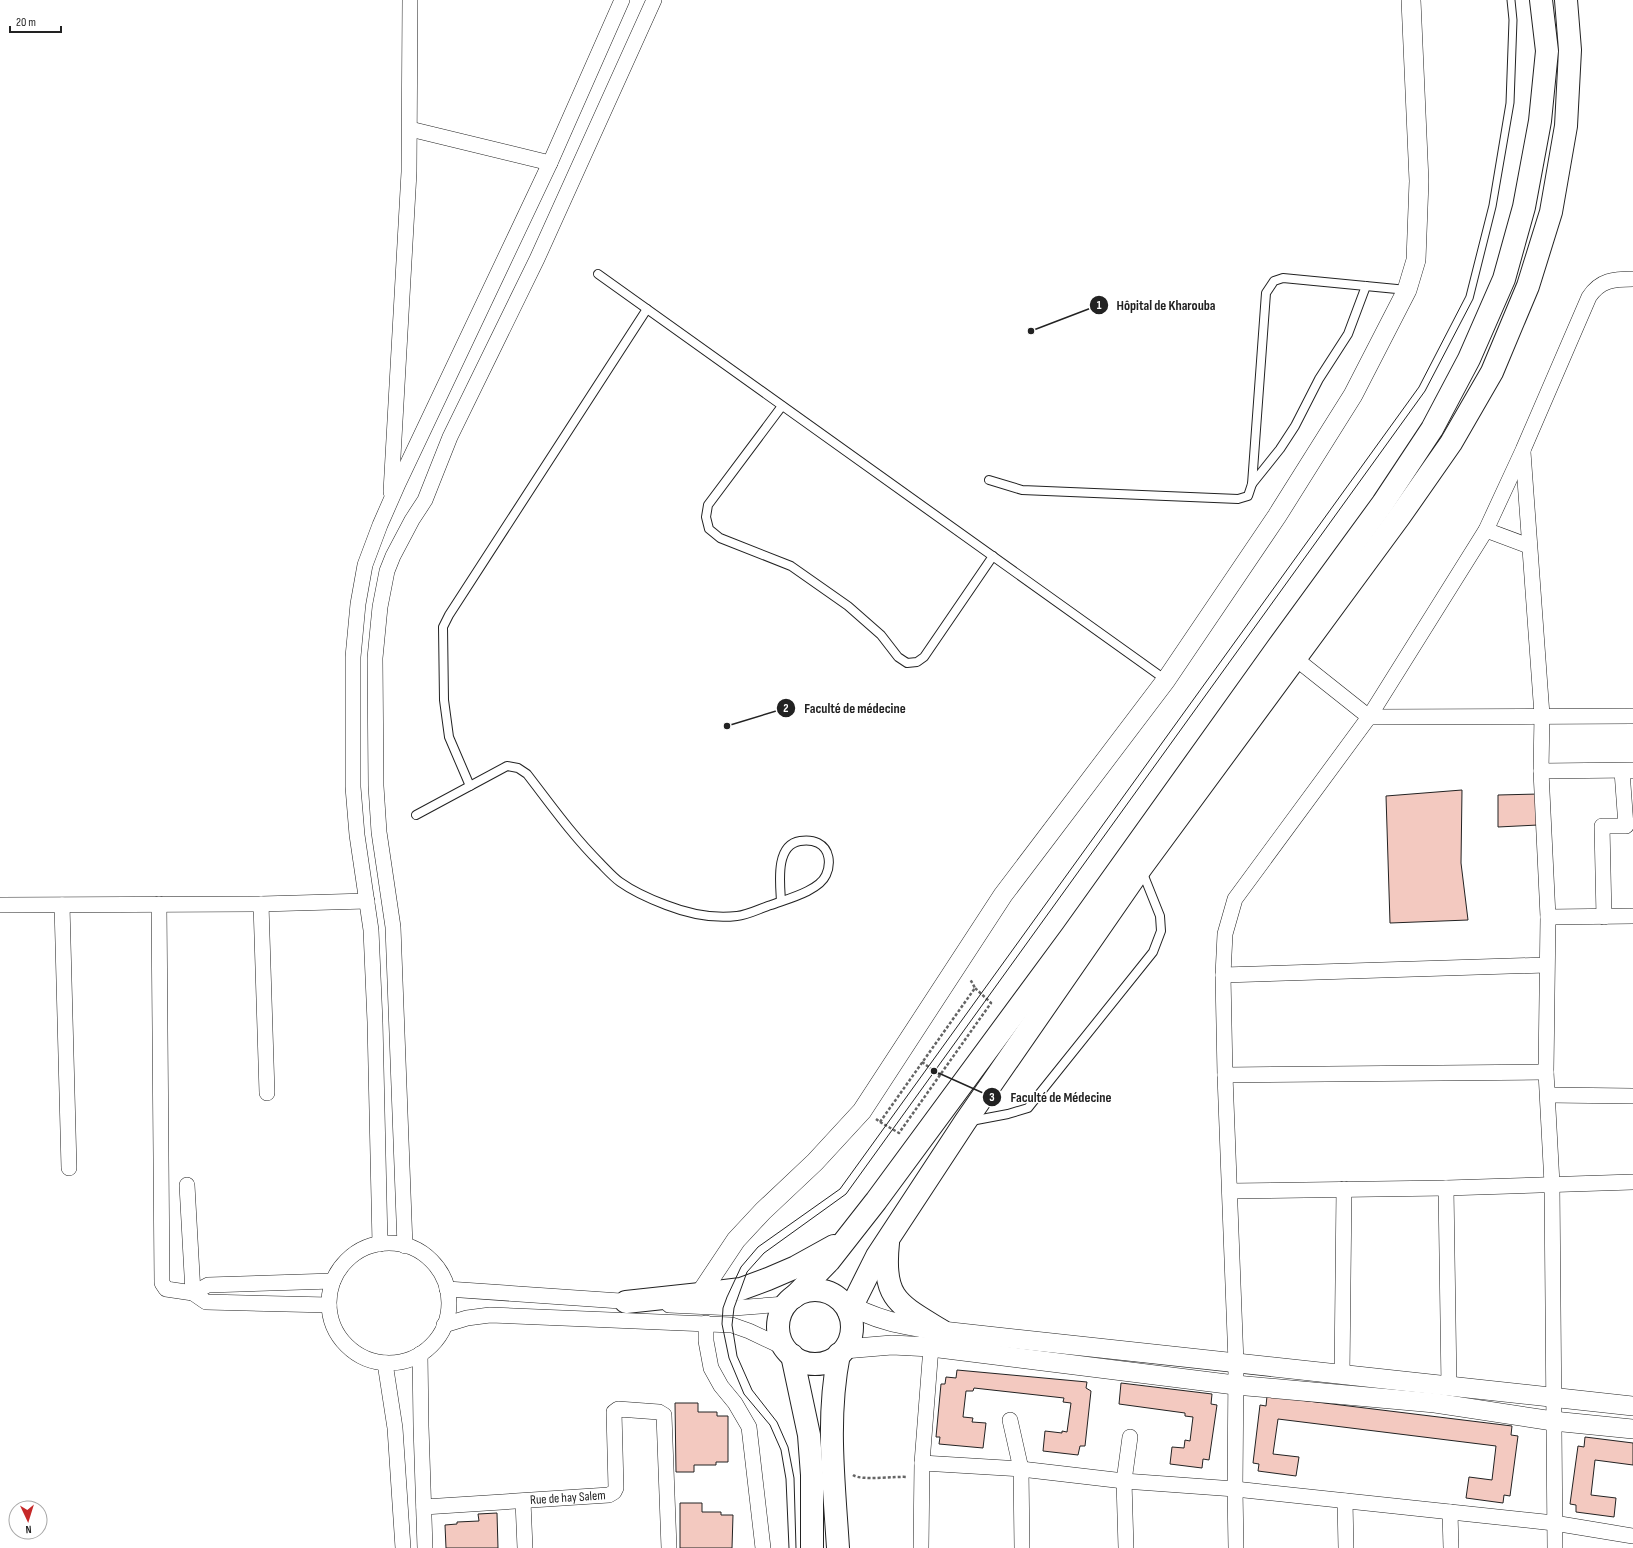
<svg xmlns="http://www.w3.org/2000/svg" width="1633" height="1548" font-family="'Sofia Sans Condensed',sans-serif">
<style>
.building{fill:#f3c9c0;stroke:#222}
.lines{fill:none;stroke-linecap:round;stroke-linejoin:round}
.service-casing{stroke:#222;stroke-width:10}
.minor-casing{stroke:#222;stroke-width:16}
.tertiary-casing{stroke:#222;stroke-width:20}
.trunk-casing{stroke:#222;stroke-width:24}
.path{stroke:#646464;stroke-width:2.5;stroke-dasharray:3 2;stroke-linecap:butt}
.service{stroke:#fff;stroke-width:8}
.minor{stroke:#fff;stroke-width:15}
.tertiary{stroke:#fff;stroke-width:19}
.trunk{stroke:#fff;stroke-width:22}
.tram{stroke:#222;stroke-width:1}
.labels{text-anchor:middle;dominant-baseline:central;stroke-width:3;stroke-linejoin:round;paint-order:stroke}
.street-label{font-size:13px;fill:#222;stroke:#fff}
.leader{fill:none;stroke:#222;stroke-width:1.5}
.callout-dot{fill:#222;stroke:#fff;stroke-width:1.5}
.mark-label{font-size:12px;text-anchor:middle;font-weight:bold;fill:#fff}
.callout-label{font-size:14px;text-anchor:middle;font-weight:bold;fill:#222;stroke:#fff;stroke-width:3;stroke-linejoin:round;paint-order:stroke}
</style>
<rect width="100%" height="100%" fill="#fff"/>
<g class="building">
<polygon points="1462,790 1461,863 1468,920 1390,923 1386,796"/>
<polygon points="1539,794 1538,825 1498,827 1498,795"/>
<polygon points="957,1370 1087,1382 1086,1388 1091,1391 1085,1446 1080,1446 1078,1455 1043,1451 1045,1431 1062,1433 1062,1431 1067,1432 1071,1403 1063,1402 1064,1398 974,1388 973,1391 966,1391 963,1417 973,1418 972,1422 986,1423 983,1448 939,1444 940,1437 936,1437 941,1384 945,1384 946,1377 956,1378"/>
<polygon points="1121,1383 1212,1394 1211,1404 1217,1405 1209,1460 1203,1459 1202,1468 1170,1464 1172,1447 1184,1448 1185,1440 1190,1441 1193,1417 1185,1416 1185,1413 1119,1404"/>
<polygon points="1267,1396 1512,1426 1511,1435 1518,1436 1510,1496 1504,1495 1503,1503 1466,1498 1469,1477 1492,1480 1496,1446 1278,1419 1273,1454 1299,1457 1296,1476 1258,1471 1259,1464 1253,1463 1260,1405 1266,1406"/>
<polygon points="675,1403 698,1403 698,1412 717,1412 717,1416 728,1416 728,1462 716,1462 716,1465 694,1465 694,1472 676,1472"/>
<polygon points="1585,1437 1633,1443 1633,1465 1595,1460 1591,1495 1616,1498 1614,1517 1576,1512 1576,1505 1570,1504 1578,1446 1584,1447"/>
<polygon points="680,1503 702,1503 702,1512 721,1512 721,1515 733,1515 732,1548 680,1548"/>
<polygon points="497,1513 498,1548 446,1548 445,1525 457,1524 457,1522 479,1521 478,1514"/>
</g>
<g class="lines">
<defs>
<g id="service">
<polyline points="598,274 1166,680"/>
<polyline points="782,406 708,505 706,517 709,529 720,538 791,566 848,606 881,635 898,657 907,663 917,662 924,657 993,556"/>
<polyline points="989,480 1022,490 1238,499 1248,496 1252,484 1266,293 1274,281 1283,278 1407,290"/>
<polyline points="1252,484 1280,449 1295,426 1319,379 1348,334 1366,286"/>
<polyline points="470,786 449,737 444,700 443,627 449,615 647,309"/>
<path d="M 416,815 L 507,766 L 518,768 L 527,774 C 551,805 572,835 600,863 C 606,869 613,877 620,882 C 634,892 650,899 666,905 C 689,914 712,919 737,916 C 748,915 761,908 771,905 C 787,899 819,891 826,875 C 831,864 830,849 818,843 C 812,840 807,840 800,841 C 775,845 780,883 781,901"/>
<polyline points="971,1121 1008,1114 1028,1108 1153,952 1161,931 1160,916 1142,871"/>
</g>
<g id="minor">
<polyline points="410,129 550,163"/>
<polyline points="1523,452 1542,715 1541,771 1548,917 1546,1072 1552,1184 1555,1548"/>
<polyline points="391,492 409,172 410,0"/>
<polyline points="1486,530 1529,546"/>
<polyline points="1296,659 1369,717 1633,716"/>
<polyline points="1541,771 1632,770"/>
<polyline points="159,904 162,1283 166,1289 193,1293 206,1302 329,1305"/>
<polyline points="261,904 267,1093"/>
<polyline points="0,905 261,904 367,901"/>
<polyline points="62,905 69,1168"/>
<polyline points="1548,917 1633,916"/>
<polyline points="1604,917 1602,826 1626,826 1622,771 1633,771"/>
<polyline points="1223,975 1546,965"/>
<polyline points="1225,1075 1546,1072"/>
<polyline points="1548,1095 1633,1096"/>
<polyline points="187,1185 193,1293"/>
<polyline points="1446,1188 1449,1386"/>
<polyline points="1230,1191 1446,1188 1633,1182"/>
<circle cx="389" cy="1303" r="60"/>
<polyline points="380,1244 375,1022 371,930 357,835 353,787 353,657 358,604 365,565 380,525 398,484 550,163 622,0"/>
<polyline points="405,1246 393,927 379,832 376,786 375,658 380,607 387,571 393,556 412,520 425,500 450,437 537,259 654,0"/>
<polyline points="447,1289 635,1302"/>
<polyline points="193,1293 208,1285 333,1281"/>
<polyline points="669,1305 734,1308 786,1304"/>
<polyline points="706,1323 706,1341 711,1368 721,1386 735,1403 749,1427 763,1548"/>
<polyline points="444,1325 467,1318 490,1315 732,1325 749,1331 785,1348"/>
<polyline points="420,1354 421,1426 425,1548"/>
<polyline points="385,1363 395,1428 403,1548"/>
<polyline points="1342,1374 1344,1189"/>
<polyline points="1010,1420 1021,1469 1022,1548"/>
<polyline points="922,1463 1021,1469 1124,1481 1235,1489 1554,1523 1633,1536"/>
<polyline points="523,1501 525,1548"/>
<polyline points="1345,1501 1346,1548"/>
<path id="s1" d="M 424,1507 L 609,1495 L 614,1492 L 616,1488 L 614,1412 L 618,1409 L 659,1412 L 664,1415 L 669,1548"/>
<polyline points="1450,1512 1451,1548"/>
<polyline points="921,1548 922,1463 931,1347"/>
<polyline points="1126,1548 1124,1481 1130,1437"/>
<path d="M 1236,1548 L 1235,1489 L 1236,1363 L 1225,1075 L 1223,975 L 1225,934 L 1235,899 L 1369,717 L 1486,530 L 1523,450 L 1589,297 C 1600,280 1614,279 1633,279"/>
</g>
<g id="tertiary">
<polyline points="700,1294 736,1240 763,1211 815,1162 862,1111 1003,895 1166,680 1277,516 1353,395 1407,290 1416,260 1419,181 1411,0"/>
<path d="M 840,1300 C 876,1321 902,1325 942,1331 L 1633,1406"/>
<polyline points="844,1349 892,1345 931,1347 1235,1385 1435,1403 1553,1421 1633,1429"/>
</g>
<g id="trunk">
<path d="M 888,1243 C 882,1299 898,1304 942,1331"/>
<circle cx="815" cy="1327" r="37"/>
<polyline points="794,1297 829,1261 876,1201 1072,935 1278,647 1383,503 1432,429 1469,359 1504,279 1524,207 1540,121 1547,51 1541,0"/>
<polyline points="626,1302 700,1294 741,1289 768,1279 796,1267 834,1246"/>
<polyline points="849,1312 877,1256 965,1122 1141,868 1400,516 1451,443 1492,372 1528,286 1551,212 1566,126 1570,50 1566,0"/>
<polyline points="792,1355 809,1435 812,1475 812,1548"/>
<path d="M 838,1548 C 834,1483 826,1419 839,1354"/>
</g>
</defs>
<use href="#service" class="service-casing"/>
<use href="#minor" class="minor-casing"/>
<use href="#tertiary" class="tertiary-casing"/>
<use href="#trunk" class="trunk-casing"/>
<g class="path">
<polyline points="922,1062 941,1076"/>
<polyline points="876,1119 880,1122 975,988 970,979"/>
<polyline points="880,1122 899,1133 991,1003 975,988"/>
<path d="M 853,1475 C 861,1481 896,1476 907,1477"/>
</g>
<use href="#service" class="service"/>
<use href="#minor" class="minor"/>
<use href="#tertiary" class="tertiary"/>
<use href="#trunk" class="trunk"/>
<g class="tram">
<polyline points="789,1548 786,1479 781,1450 770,1425 744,1394 729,1358 722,1324 723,1308 727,1297 741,1267 758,1247 840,1189 1419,387 1466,296 1489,205 1506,103 1509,20 1507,0"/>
<polyline points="796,1548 794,1478 788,1447 777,1422 752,1390 737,1356 732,1325 734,1308 747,1272 764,1253 846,1194 1425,391 1473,299 1496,207 1514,103 1517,20 1515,0"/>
</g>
</g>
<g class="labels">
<g class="street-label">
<text stroke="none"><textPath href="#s1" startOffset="144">Rue de hay Salem</textPath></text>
</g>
</g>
<path class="leader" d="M1031 331L1099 305M727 726L786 708M934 1071L992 1097"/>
<g class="callout-dot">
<circle cx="1031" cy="331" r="4"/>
<circle cx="727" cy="726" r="4"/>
<circle cx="934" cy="1071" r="4"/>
<circle cx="1099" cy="305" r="10"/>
<circle cx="786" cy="708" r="10"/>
<circle cx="992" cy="1097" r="10"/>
</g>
<g class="mark-label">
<text x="1099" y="309">1</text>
<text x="786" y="712">2</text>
<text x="992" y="1101">3</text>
</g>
<g class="callout-label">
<text x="1166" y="310">Hôpital de Kharouba</text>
<text x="855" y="713">Faculté de médecine</text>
<text x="1061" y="1102">Faculté de Médecine</text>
</g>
<g transform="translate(28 1520) rotate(176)"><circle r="19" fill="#ffffff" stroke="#a7a7a7"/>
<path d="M0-3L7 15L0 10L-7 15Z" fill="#c62828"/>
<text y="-6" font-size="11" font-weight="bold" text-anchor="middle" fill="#222222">N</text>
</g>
<path d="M10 26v6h51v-6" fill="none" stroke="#222222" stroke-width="2"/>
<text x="16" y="26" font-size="12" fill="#222222" stroke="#ffffff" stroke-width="3" paint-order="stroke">20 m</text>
</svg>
